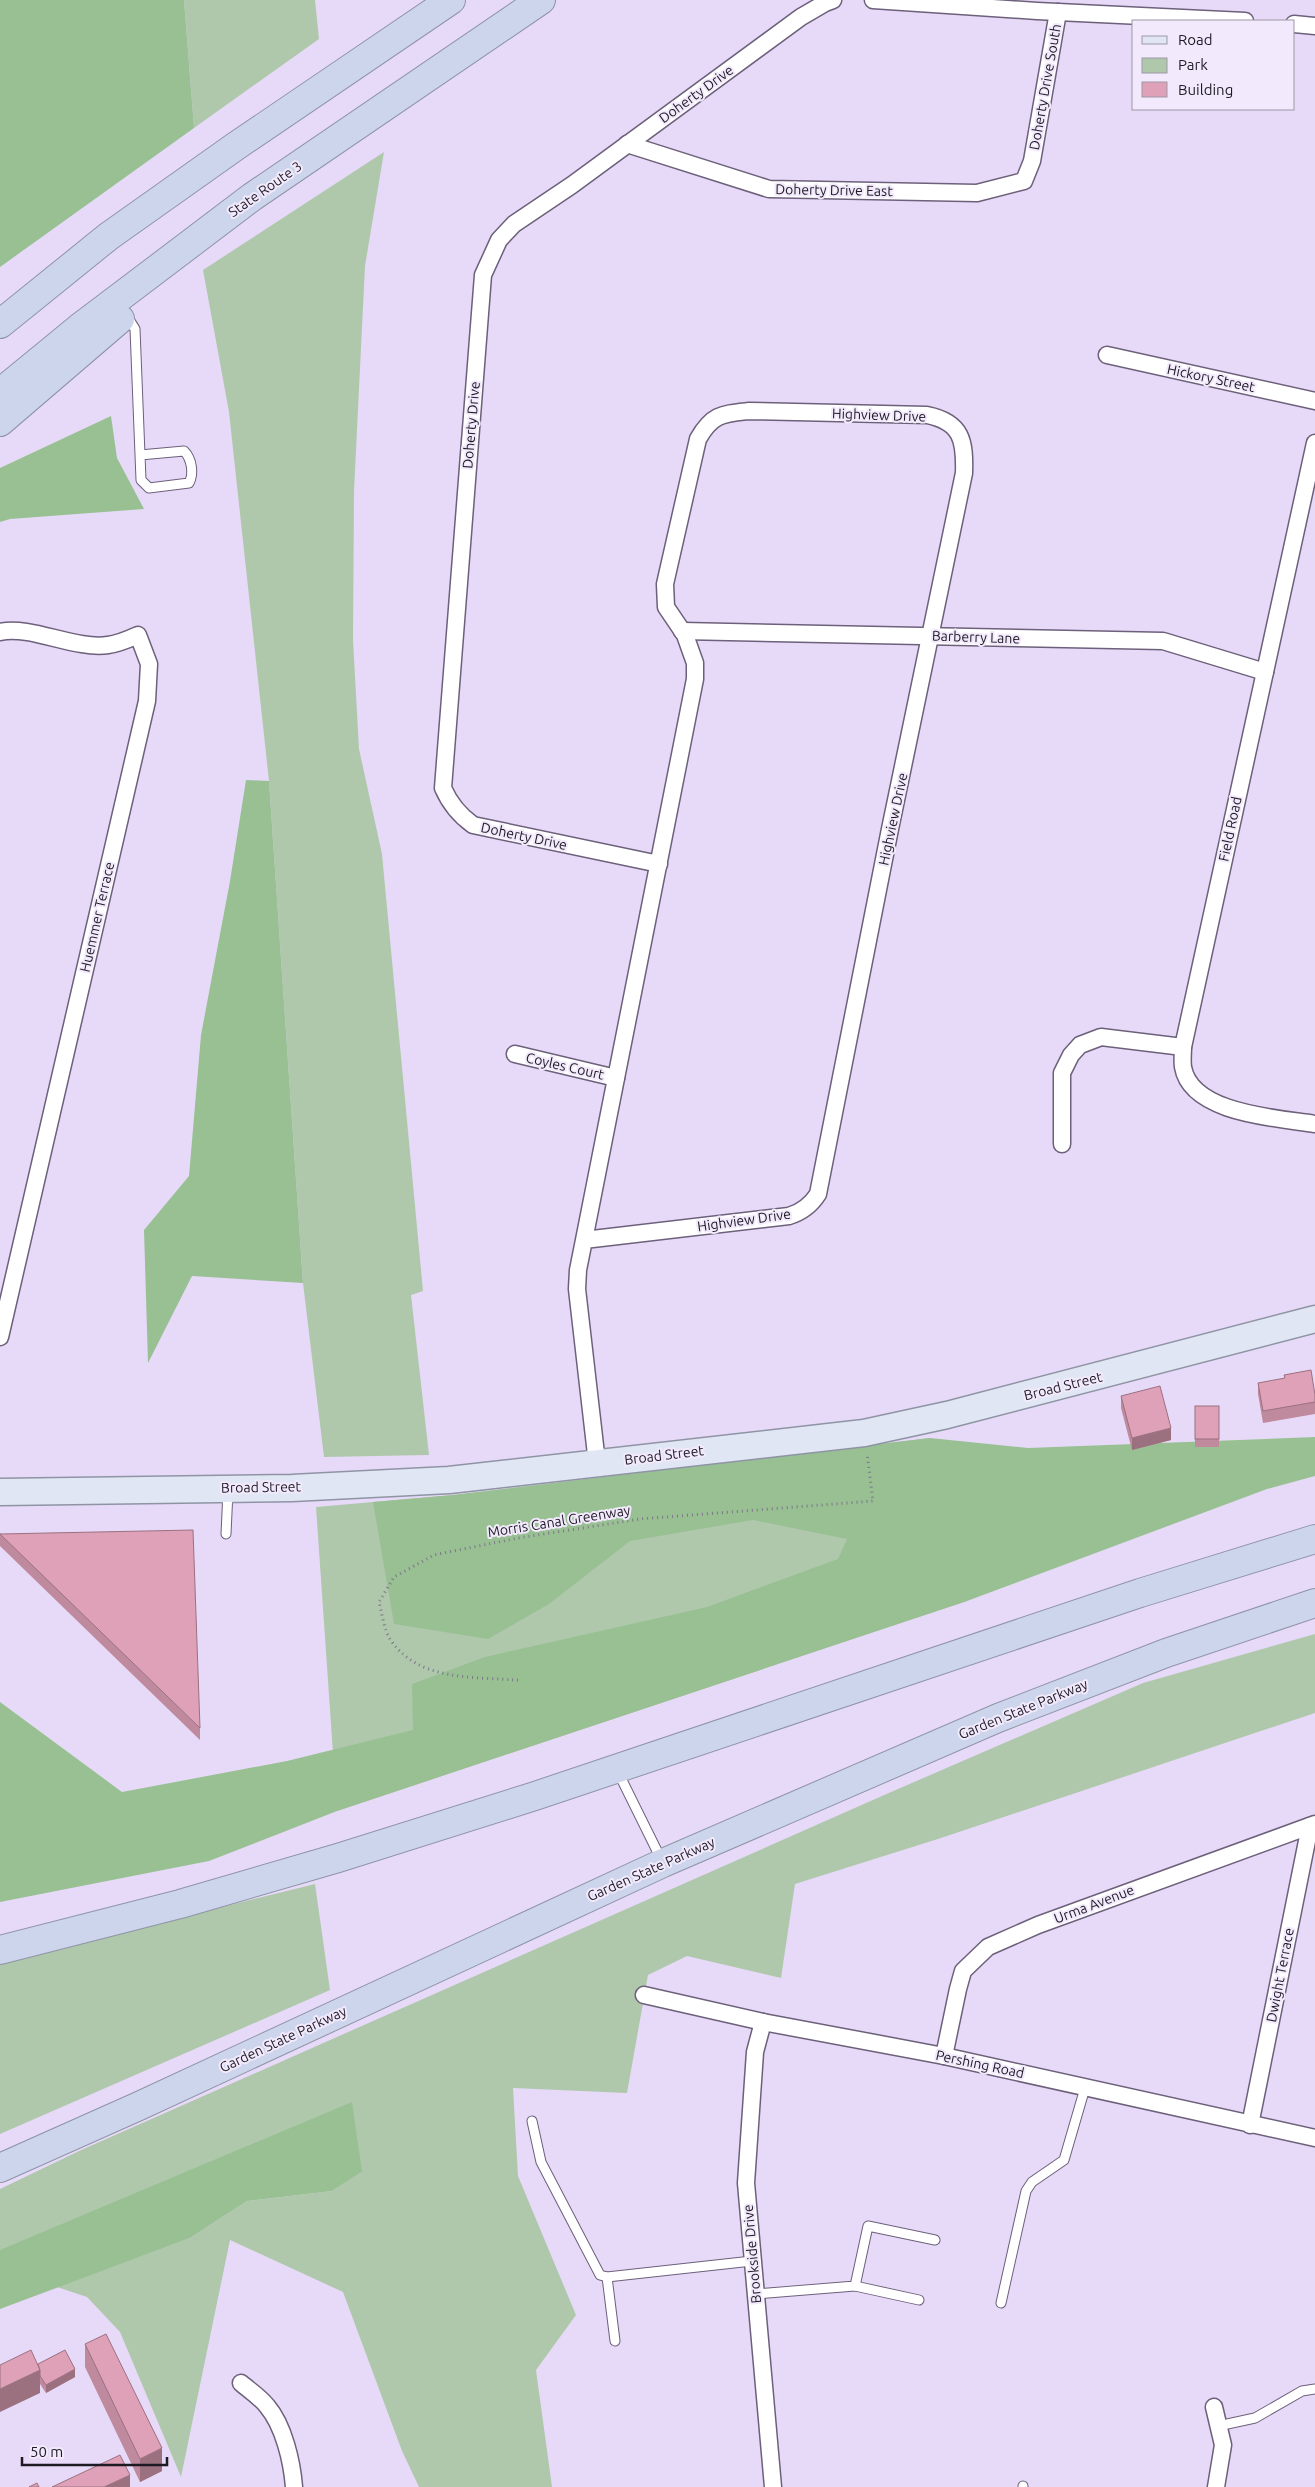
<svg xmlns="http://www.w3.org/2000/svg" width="1315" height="2487" font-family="Ubuntu,sans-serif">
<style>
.green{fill:#afc8ac}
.forest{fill:#98c093}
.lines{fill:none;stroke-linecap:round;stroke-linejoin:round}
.lane-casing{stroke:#6c607a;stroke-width:11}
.street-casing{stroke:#6c607a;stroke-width:19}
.primary-casing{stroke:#8f94a5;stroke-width:29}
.highway-casing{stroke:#8f94a5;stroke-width:30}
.path{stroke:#7f768a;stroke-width:3;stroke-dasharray:1 4;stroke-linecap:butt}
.lane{stroke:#fff;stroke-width:9}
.street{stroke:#fff;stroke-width:16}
.primary{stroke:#e0e6f3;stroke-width:26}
.highway{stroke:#ccd5eb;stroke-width:28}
.wall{fill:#bf8a9d}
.shaded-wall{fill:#9b7180}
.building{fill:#dea1b7;stroke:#9b7180}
.labels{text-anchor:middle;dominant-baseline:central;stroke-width:4;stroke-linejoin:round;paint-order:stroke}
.street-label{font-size:14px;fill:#1e1a24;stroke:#f2eafc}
</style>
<rect width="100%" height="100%" fill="#e7daf8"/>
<g class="green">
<polygon points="184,0 315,0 319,39 194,128"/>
<polygon points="384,152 365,266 354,491 353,640 359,749 382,854 423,1291 411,1295 429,1455 324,1457 303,1283 269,781 229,412 203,270"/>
<polygon points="930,1438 967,1601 337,1811 316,1507 453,1495"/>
<polygon points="1315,1634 1315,1713 941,1838 795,1884 781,1978 687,1956 648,1975 627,2093 513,2088 518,2176 576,2315 536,2370 552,2487 419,2487 402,2451 343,2292 230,2240 181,2477 120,2332 87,2297 57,2287 190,2238 247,2201 332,2191 362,2172 0,2250 0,2189 79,2151 891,1792 1143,1683"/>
<polygon points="315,1884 330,1990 0,2134 0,1962"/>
</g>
<g class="forest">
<polygon points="0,0 184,0 194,128 0,267"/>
<polygon points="111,416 117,458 144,509 10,519 0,522 0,468"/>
<polygon points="246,780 269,781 303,1283 192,1276 148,1363 144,1230 189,1176 201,1035 230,881"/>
<polygon points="1315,1437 1315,1476 1267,1489 967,1601 337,1811 209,1861 0,1902 0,1702 122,1792 287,1761 413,1730 412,1684 485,1657 707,1607 838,1559 847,1539 753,1520 630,1541 549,1604 488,1639 394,1624 373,1502 453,1495 930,1438 1028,1448"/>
<polygon points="352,2102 362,2172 332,2191 247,2201 190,2238 0,2309 0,2250"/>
</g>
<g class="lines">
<defs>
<g id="lane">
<path d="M 127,316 L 135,329 L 141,480 L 149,488 L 189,483 C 194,474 192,459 184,451 L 140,455"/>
<polyline points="226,1534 228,1491"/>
<polyline points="618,1772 662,1861"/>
<polyline points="532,2121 541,2162 600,2275 607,2277 615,2341"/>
<polyline points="607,2277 752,2261"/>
<polyline points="855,2286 919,2300"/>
<polyline points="755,2294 855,2286 868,2226 935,2240"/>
<polyline points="1001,2303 1026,2191 1032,2182 1064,2160 1085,2088"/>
<polyline points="1218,2426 1255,2418 1302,2391 1315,2389"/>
<polyline points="1023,2486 1023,2487"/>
</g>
<g id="street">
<polyline points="873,0 1037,11 1245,21"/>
<polyline points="1294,24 1315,26"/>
<polyline points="627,144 769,189 977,193 1024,181 1032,161 1058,12"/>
<polyline points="1107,355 1315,401"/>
<path d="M 1315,443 L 1183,1047 C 1183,1053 1182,1060 1183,1067 C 1191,1114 1278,1118 1315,1124"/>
<polyline points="682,631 1163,641 1265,672"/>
<path d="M 0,632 C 31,625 75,650 108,645 C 118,644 129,639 138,635 L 149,664 L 147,701 L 0,1337"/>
<path d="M 659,864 L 473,825 C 459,815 450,804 443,788 L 483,275 L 499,240 L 514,224 L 572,185 L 801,17 L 825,3 L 833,0"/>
<polyline points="515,1054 616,1078"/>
<polyline points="1062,1144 1062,1073 1071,1055 1080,1045 1101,1037 1183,1047"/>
<path d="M 584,1240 L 789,1216 C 802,1212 811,1205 818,1194 L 890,829 L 964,473 C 965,441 962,422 927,415 L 749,411 C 722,414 712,414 698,439 L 665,584 L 666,607 L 685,635 L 695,663 L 695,679 L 584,1240 L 578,1270 L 577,1289 L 597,1463"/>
<polyline points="644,1995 763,2022 944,2056 1315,2138"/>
<polyline points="763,2022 755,2052 746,2183 773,2487"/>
<polyline points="944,2056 958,1989 963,1971 988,1947 1038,1925 1315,1824"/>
<polyline points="1250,2125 1310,1826"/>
<path d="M 241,2383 C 249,2390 260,2397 267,2406 C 284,2426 292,2462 294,2487"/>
<polyline points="1214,2407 1223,2445 1216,2487"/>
</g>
<polyline id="primary" points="0,1492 292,1488 449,1480 864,1433 947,1415 1315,1319"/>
<g id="highway">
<polyline points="0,324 109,236 236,146 451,0"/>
<polyline points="0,393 79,328 252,197 541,0"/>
<polyline points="0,422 120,319"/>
<polyline points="0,1950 180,1904 338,1858 535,1796 1140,1593 1315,1539"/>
<polyline points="0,2168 139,2106 663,1863 998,1718 1166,1653 1315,1603"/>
</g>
</defs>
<use href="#lane" class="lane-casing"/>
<use href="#street" class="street-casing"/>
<use href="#primary" class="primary-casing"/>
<use href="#highway" class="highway-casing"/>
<path class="path" d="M 518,1680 C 473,1677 417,1681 390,1639 C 384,1630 382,1613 379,1602 L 394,1577 L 434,1555 L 518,1538 L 640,1519 L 873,1501 L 867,1453"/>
<use href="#lane" class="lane"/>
<use href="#street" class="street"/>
<use href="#primary" class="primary"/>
<use href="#highway" class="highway"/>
</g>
<g class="wall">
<polygon points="1258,1383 1315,1402 1315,1414 1263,1423 1258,1394"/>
<polygon points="1121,1396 1171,1440 1132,1450 1121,1408"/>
<rect x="1195" y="1406" width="24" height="41"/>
<polygon points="0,1533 200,1728 200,1740 0,1546"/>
<polygon points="85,2344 162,2471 140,2482 85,2367"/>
<polygon points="38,2364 75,2377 46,2393 40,2384 40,2393"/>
</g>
<g class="shaded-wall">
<polygon points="1171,1428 1171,1440 1132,1450 1132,1438"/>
<polygon points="75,2369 75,2377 46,2393 46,2385"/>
<polygon points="40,2370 40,2393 0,2412 0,2389"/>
<polygon points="162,2448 162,2471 140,2482 140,2459"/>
<polygon points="130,2475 130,2487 104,2487"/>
</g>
<g class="building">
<polygon points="1311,1370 1315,1395 1315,1402 1263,1411 1258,1383 1285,1378 1284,1375"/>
<polygon points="1160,1386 1171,1428 1132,1438 1121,1396"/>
<rect x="1195" y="1406" width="24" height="33"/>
<polygon points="193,1530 200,1728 0,1534"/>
<polygon points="106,2334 162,2448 140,2459 85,2344"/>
<polygon points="31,2350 40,2370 0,2389 0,2365"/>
<polygon points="65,2350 75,2369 46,2385 40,2376 40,2370 38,2364"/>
<polygon points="120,2455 130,2475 104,2487 52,2487"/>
<polygon points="37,2483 39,2487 29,2487"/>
</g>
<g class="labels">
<g class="street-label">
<text transform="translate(1045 87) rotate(-80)">Doherty Drive South</text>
<text transform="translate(696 94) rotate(-36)">Doherty Drive</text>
<text transform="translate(265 189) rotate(-35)">State Route 3</text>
<text transform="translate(834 190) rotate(1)">Doherty Drive East</text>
<text transform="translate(1211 378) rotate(12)">Hickory Street</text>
<text transform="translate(879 415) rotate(2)">Highview Drive</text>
<text transform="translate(471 425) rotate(-85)">Doherty Drive</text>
<text transform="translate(976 637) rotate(2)">Barberry Lane</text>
<text transform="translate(893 819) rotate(-78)">Highview Drive</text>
<text transform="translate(1230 829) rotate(-78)">Field Road</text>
<text transform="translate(524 836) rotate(12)">Doherty Drive</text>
<text transform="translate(97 917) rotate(-77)">Huemmer Terrace</text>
<text transform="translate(565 1066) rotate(13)">Coyles Court</text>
<text transform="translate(744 1220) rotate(-8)">Highview Drive</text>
<text transform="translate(1063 1386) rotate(-14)">Broad Street</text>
<text transform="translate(664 1455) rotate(-7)">Broad Street</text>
<text transform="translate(261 1487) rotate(-1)">Broad Street</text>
<text transform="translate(559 1521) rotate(-9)">Morris Canal Greenway</text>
<text transform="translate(1023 1709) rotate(-22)">Garden State Parkway</text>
<text transform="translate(651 1869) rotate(-24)">Garden State Parkway</text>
<text transform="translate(1094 1904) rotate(-21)">Urma Avenue</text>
<text transform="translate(1280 1975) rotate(-79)">Dwight Terrace</text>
<text transform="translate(283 2039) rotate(-25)">Garden State Parkway</text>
<text transform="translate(980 2064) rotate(12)">Pershing Road</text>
<text transform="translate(752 2254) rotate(-95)">Brookside Drive</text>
</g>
</g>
<rect x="1132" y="20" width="162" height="90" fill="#f2eafc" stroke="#9d97a6"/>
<rect x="1142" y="36" width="25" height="8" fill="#e0e6f3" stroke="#9d97a6"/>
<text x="1178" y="45" font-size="15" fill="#1e1a24">Road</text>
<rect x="1142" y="58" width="25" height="15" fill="#afc8ac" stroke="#9d97a6"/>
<text x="1178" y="70" font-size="15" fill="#1e1a24">Park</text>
<rect x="1142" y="82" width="25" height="15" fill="#dea1b7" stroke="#9d97a6"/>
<text x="1178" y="95" font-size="15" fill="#1e1a24">Building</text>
<path d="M22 2457v8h145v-8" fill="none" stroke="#1e1a24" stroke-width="2.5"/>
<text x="30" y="2457" font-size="15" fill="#1e1a24" stroke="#f2eafc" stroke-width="4" paint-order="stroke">50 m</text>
</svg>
